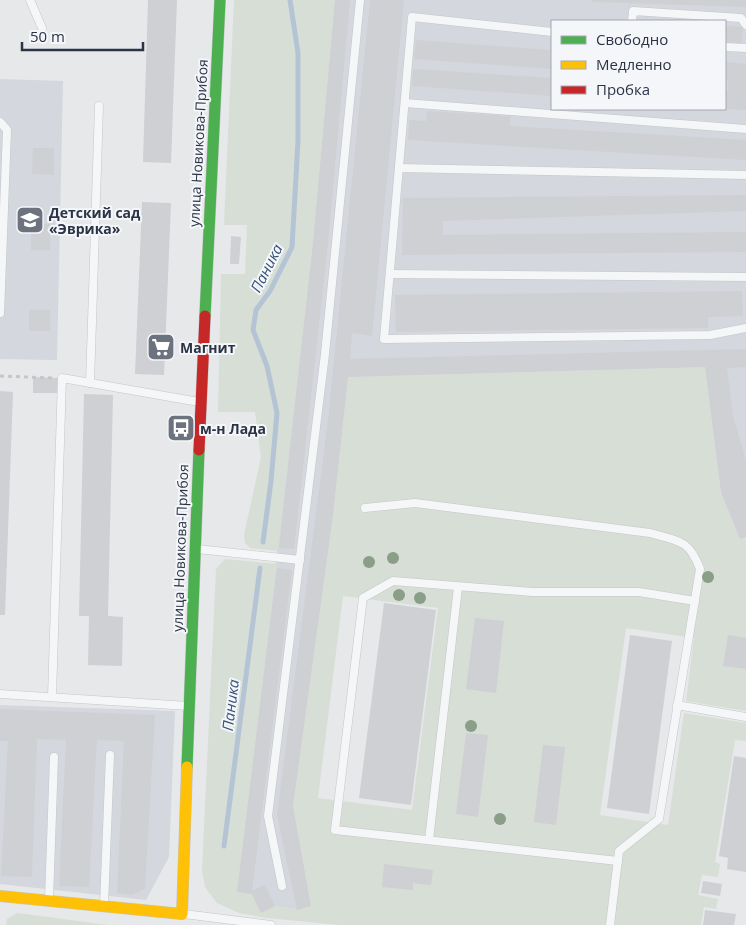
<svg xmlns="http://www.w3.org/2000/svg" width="746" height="925" font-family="'Open Sans',sans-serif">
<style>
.built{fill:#d4d7dd;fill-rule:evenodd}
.green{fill:#d6ded6;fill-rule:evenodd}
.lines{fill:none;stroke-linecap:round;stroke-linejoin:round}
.stream{stroke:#b4c4d5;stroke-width:5}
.building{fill:#ced0d3}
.lane-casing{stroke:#c4c6c8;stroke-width:9}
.fast-casing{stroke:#c4c6c8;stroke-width:12}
.slow-casing{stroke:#c4c6c8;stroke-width:12}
.jam-casing{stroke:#c4c6c8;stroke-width:12}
.path{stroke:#c5c6ca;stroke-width:3;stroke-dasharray:4 4;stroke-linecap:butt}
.lane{stroke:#f5f6f7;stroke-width:8}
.fast{stroke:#4caf50;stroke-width:11}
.slow{stroke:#ffc107;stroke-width:11}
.jam{stroke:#c62828;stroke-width:11}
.tree{fill:#8a9e88}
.labels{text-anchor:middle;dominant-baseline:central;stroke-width:4;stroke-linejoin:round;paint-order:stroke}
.street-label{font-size:14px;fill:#2b3445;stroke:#f4f6f9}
.poi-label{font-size:14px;font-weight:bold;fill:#2b3445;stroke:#f4f6f9;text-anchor:start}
.water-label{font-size:15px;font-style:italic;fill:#34527a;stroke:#f4f6f9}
</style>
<rect width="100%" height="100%" fill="#e6e8ea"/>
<g class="built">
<path d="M 335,0 L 746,0 L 746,537 L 740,539 L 721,492 L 705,367 L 348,377 L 333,515 L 293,806 L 311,906 L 297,910 L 275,906 L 261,913 L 237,892 L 313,243 ZM 552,21 L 725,21 L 725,109 L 552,109 Z"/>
<polygon points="0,79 63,81 57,360 0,359"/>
<polygon points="0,705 175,711 169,857 146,900 0,884"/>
</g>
<g class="green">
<polygon points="234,0 335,0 313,243 278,551 250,548 245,543 244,535 261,457 255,412 218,412 221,274 245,274 247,225 224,225"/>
<path d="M 705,367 L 721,492 L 740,539 L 746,537 L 746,711 L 686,701 L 694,638 L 626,628 L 600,815 L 668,825 L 684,713 L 746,723 L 746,741 L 735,740 L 715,862 L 720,864 L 718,877 L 702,875 L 698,895 L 718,899 L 716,909 L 704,907 L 701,925 L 339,925 L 267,918 L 239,913 L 217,903 L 205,887 L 202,871 L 216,569 L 225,559 L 277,564 L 237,892 L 252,894 L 261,913 L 275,906 L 297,910 L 311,905 L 293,806 L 333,515 L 348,377 ZM 343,596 L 438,608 L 412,810 L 318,798 Z"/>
<polygon points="17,913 18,913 108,925 6,925 7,919"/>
</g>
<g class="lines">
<g class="stream">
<polyline points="263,542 271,481 277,413 267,366 253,330 256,310 270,291 292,247 298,141 298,53 290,0"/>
<polyline points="224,846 260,568"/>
</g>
</g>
<g class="building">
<polygon points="148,0 177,0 171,163 143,162"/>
<polygon points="335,0 350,0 328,244 294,549 279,548 313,243"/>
<polygon points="370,0 404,0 372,336 352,333 350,359 746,349 746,367 727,368 733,415 746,461 746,537 740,539 721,492 705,367 348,377 333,515 293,806 311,906 297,910 277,815 328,420"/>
<polygon points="592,0 746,0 746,7 592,2"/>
<polygon points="725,26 743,27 742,43 725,42"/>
<polygon points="416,40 552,50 552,69 414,59"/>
<polygon points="725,62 746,64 746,110 725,109 725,90 728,90 728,81 725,81"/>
<polygon points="413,69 552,78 552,96 412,86"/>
<polygon points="427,111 510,116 510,126 746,140 746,160 408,140 409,120 426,121"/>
<polygon points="33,148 54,148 54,175 32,174"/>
<polygon points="746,195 746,211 443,221 443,235 746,232 746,252 402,255 403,198"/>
<polygon points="142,202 171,203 164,375 135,374"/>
<rect x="31" y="224" width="19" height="26"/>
<polygon points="231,236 241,237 239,264 230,264"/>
<polygon points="742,291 743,316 708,317 708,328 396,332 395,295"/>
<rect x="29" y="310" width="21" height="21"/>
<polygon points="33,377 58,378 57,393 33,393"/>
<polygon points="0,391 13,392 5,615 0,615"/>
<polygon points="84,394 113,395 108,616 123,617 122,666 88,665 89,616 79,616"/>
<polygon points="277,568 292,570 252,891 265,885 275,906 261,913 252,894 237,892"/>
<polygon points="384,603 436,610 411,805 359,798"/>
<polygon points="475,618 504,621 496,693 466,689"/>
<polygon points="630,635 672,641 649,814 607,808"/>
<polygon points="728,635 746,638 746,669 723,666"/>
<polygon points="0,709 155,715 145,889 132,895 117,893 124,741 97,740 89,887 59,886 66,740 37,739 32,877 1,876 8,741 0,741"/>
<polygon points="466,733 488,735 478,817 456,814"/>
<polygon points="543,745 565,747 556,825 534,822"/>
<polygon points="734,756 746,758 746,872 727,869 728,858 719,856"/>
<polygon points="384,864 433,870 431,885 413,883 413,890 382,887"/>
<polygon points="703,881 722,884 720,896 701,893"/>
<polygon points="705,910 736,914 734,925 703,925"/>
</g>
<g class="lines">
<defs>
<g id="lane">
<polyline points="30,0 42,28"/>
<polyline points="632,21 633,11 741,18 746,25"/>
<polyline points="552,32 412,17 384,339 710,335 746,328"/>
<polyline points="725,47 746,48"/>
<polyline points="405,103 746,129"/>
<polyline points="0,122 7,130 0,313"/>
<polyline points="399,168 746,175"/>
<polyline points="390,274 746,277"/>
<polyline points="90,383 99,106"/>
<path d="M 365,508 L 415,503 L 650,533 C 678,541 689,539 700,569 L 659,819 L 619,851 L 610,925"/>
<polyline points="197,549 300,560"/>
<polyline points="0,694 188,706"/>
<polyline points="52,697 62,378 199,402"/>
<polyline points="677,705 746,717"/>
<polyline points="429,840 458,587"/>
<polyline points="618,861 335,830 363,598 393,581 532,592 639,592 695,601"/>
<polyline points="282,886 268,816 325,354 360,0"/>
<polyline points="49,899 54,757"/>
<polyline points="104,905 110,755"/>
<polyline points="184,914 271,925"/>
</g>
<g id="fast">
<polyline points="205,316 220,0"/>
<polyline points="187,767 199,450"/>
</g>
<polyline id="slow" points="0,896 182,914 187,767"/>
<polyline id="jam" points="199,450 205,316"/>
</defs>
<use href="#lane" class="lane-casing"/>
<use href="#fast" class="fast-casing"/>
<use href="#slow" class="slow-casing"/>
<use href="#jam" class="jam-casing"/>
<polyline class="path" points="0,376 52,378"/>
<use href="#lane" class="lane"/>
<use href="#fast" class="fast"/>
<use href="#slow" class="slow"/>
<use href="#jam" class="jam"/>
</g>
<g class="tree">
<circle cx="393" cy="558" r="6"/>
<circle cx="369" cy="562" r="6"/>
<circle cx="708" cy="577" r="6"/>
<circle cx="399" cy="595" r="6"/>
<circle cx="420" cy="598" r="6"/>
<circle cx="471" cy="726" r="6"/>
<circle cx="500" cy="819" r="6"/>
</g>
<defs>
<symbol id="school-square" viewBox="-11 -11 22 22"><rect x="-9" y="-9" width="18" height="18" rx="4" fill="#6c737f" stroke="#f4f6f9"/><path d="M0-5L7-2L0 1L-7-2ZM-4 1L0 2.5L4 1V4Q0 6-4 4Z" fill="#fff"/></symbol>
<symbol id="supermarket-square" viewBox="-11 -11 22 22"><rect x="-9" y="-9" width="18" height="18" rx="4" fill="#6c737f" stroke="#f4f6f9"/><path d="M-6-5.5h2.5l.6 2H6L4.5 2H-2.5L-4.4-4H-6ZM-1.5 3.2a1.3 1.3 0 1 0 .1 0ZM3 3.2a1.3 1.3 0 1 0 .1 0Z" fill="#fff"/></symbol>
<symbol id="bus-square" viewBox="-11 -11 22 22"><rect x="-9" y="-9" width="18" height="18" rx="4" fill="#6c737f" stroke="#f4f6f9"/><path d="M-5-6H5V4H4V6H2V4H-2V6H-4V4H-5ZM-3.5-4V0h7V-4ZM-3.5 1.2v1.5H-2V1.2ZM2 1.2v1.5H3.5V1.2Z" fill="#fff"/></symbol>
</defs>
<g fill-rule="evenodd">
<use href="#school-square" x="14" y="204" width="32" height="32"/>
<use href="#supermarket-square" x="145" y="331" width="32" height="32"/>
<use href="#bus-square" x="165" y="412" width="32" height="32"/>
</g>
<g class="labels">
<g class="street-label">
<text transform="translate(198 143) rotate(-87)">улица Новикова-Прибоя</text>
<text transform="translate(180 548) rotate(-88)">улица Новикова-Прибоя</text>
</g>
<g class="poi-label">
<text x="49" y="212">Детский сад<tspan x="49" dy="16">«Эврика»</tspan></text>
<text x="180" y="347">Магнит</text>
<text x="200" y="428">м-н Лада</text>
</g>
<g class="water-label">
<text transform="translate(266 268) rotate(-63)">Паника</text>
<text transform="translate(230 705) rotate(-83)">Паника</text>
</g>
</g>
<rect x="551" y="20" width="175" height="90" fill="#f4f6f9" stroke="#a4a8b1"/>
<rect x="561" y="36" width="25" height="8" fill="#4caf50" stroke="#a4a8b1"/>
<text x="596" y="45" font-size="15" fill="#2b3445">Свободно</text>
<rect x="561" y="61" width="25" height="8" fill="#ffc107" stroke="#a4a8b1"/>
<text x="596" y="70" font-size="15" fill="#2b3445">Медленно</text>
<rect x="561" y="86" width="25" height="8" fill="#c62828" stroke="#a4a8b1"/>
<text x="596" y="95" font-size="15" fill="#2b3445">Пробка</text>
<path d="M22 42v8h121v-8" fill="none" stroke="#2b3445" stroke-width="2.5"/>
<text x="30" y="42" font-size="15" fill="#2b3445" stroke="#f4f6f9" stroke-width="4" paint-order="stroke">50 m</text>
</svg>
